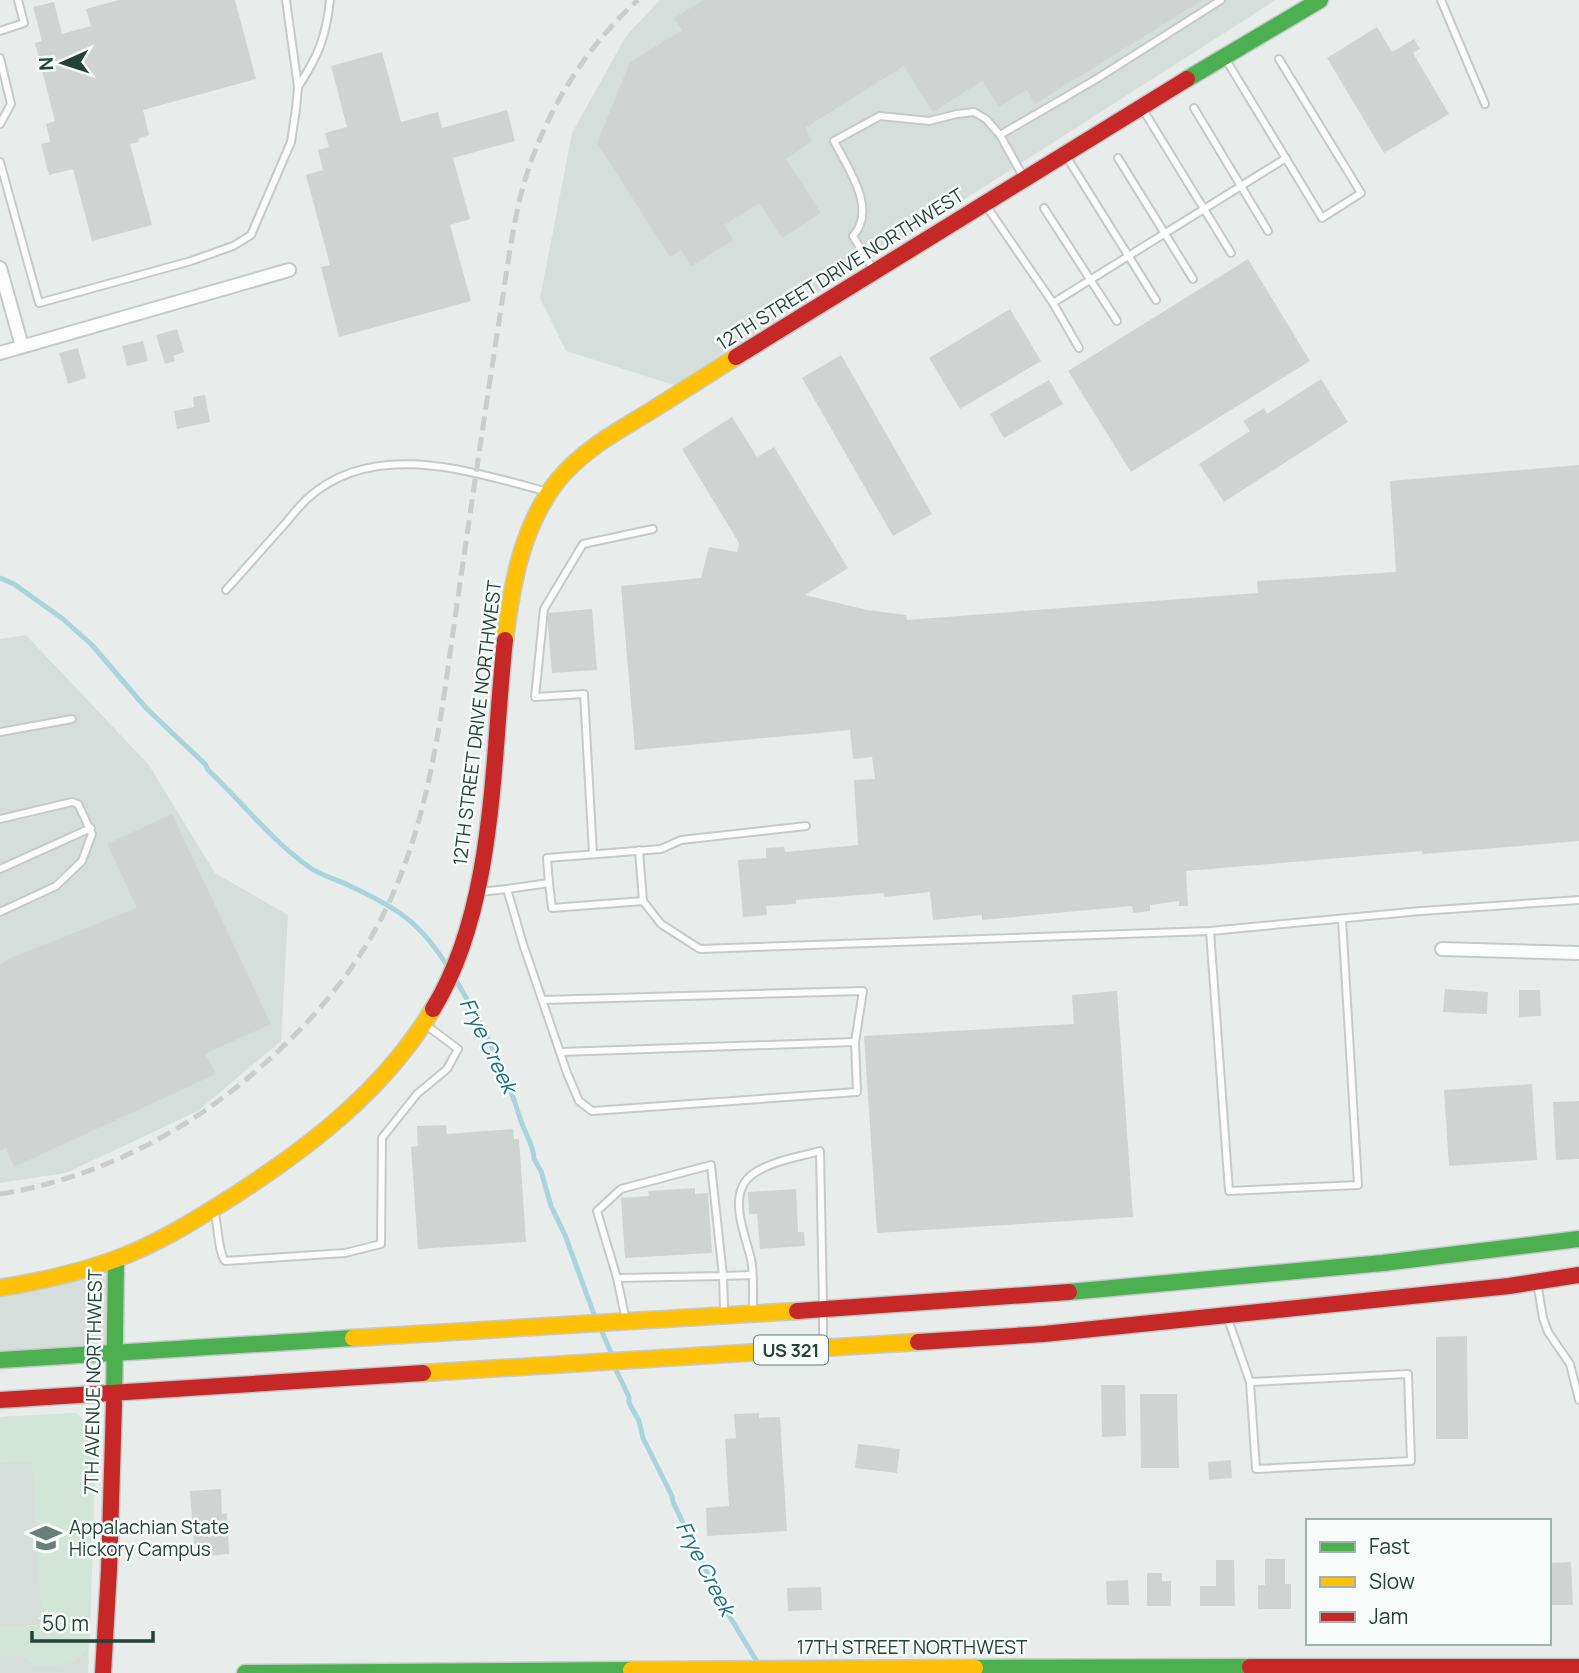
<svg xmlns="http://www.w3.org/2000/svg" width="1579" height="1673" font-family="Manrope,sans-serif">
<style>
.built{fill:#d6dedb}
.green{fill:#d1e6d8}
.lines{fill:none;stroke-linecap:round;stroke-linejoin:round}
.stream{stroke:#a9d4db;stroke-width:5}
.building{fill:#cfd4d2}
.lane-casing{stroke:#c5cac8;stroke-width:10}
.street-casing{stroke:#c5cac8;stroke-width:16}
.fast-casing{stroke:#c3cbc8;stroke-width:19}
.slow-casing{stroke:#c3cbc8;stroke-width:19}
.jam-casing{stroke:#c3cbc8;stroke-width:19}
.lane{stroke:#fcfcfc;stroke-width:6}
.street{stroke:#fcfcfc;stroke-width:12}
.fast{stroke:#4caf50;stroke-width:16}
.slow{stroke:#ffc107;stroke-width:16}
.jam{stroke:#c62828;stroke-width:16}
.rail{stroke:#c9cdcc;stroke-width:5;stroke-dasharray:14 7;stroke-linecap:butt}
.labels{text-anchor:middle;dominant-baseline:central;stroke-width:5;stroke-linejoin:round;paint-order:stroke}
.shield{fill:#f7fbf9;stroke:#637a73;stroke-width:2}
.shield-label{font-size:18px;font-weight:bold;fill:#24423a}
.street-label{font-size:19px;fill:#24423a;stroke:#f7fbf9}
.poi-label{font-size:19px;fill:#24423a;stroke:#f7fbf9;text-anchor:start}
.water-label{font-size:21px;font-style:italic;fill:#1c6f80;stroke:#f7fbf9}
</style>
<rect width="100%" height="100%" fill="#e8edeb"/>
<g class="built">
<polygon points="660,0 1276,0 674,385 566,351 540,298 572,133 626,36"/>
<polygon points="26,635 149,765 215,873 288,915 281,1041 198,1111 66,1173 0,1183 0,639"/>
<polygon points="116,1260 115,1352 0,1360 0,1288"/>
<polygon points="76,1413 96,1433 88,1673 0,1673 0,1417"/>
</g>
<path class="green" d="M 76,1413 L 96,1433 L 90,1642 C 80,1668 58,1665 34,1666 L 23,1656 L 0,1656 L 0,1627 L 42,1625 L 32,1462 L 0,1463 L 0,1417 Z"/>
<g class="lines">
<g class="stream">
<path d="M 0,578 L 14,584 L 63,619 L 92,645 L 146,708 L 205,764 L 208,770 C 242,802 271,840 309,867 C 320,875 335,879 348,885 C 397,908 420,921 449,969"/>
<path d="M 454,977 C 481,1022 505,1069 520,1118 C 524,1132 534,1145 534,1159 L 541,1171 L 551,1206 L 565,1235 L 595,1317"/>
<polyline points="602,1332 612,1355"/>
<polyline points="615,1368 629,1397 629,1403 639,1421 643,1438 672,1496 673,1502 712,1583 713,1589 759,1665"/>
</g>
</g>
<g class="building">
<polygon points="119,0 235,0 256,79 143,110 149,135 138,139 139,142 130,144 152,225 92,241 73,169 49,175 41,144 50,142 46,124 55,121 35,43 42,41 33,7 54,2 62,34 91,26 86,9"/>
<polygon points="703,0 1203,0 1035,104 1027,90 999,107 982,81 933,112 904,66 805,128 812,141 786,159 821,213 782,238 759,203 724,225 734,240 691,266 681,250 670,257 597,143 630,62 682,30 674,18"/>
<polygon points="1377,27 1392,52 1414,39 1420,49 1413,53 1449,114 1384,153 1327,58"/>
<polygon points="382,52 401,122 438,112 442,128 507,110 515,141 453,158 470,219 450,225 471,301 339,337 321,267 330,265 306,175 323,170 318,150 329,147 325,133 347,127 331,66"/>
<polygon points="1248,259 1310,361 1131,472 1068,371"/>
<polygon points="1010,309 1041,361 960,409 929,358"/>
<polygon points="177,329 184,352 173,356 175,361 165,364 156,335"/>
<polygon points="143,341 148,361 127,366 122,346"/>
<polygon points="78,348 86,378 68,384 59,353"/>
<polygon points="841,355 932,514 893,536 802,378"/>
<polygon points="1321,379 1348,422 1224,502 1199,464 1250,431 1243,421 1264,408 1267,414"/>
<polygon points="1049,380 1063,404 1004,438 990,414"/>
<polygon points="205,395 210,422 177,429 174,411 194,407 193,397"/>
<polygon points="732,417 757,457 774,447 848,568 805,595 867,610 906,615 907,620 1258,593 1257,581 1396,572 1390,481 1579,465 1579,841 1423,854 1422,851 1186,871 1188,906 1179,906 1179,901 1150,905 1150,911 1133,913 1132,906 982,920 982,915 933,920 930,892 884,897 884,893 796,900 796,904 766,906 767,915 743,917 738,860 766,858 766,848 784,847 785,852 858,845 854,780 875,779 872,757 853,759 850,730 635,750 621,586 701,578 709,547 737,552 739,543 682,449"/>
<polygon points="592,609 597,670 552,673 547,613"/>
<polygon points="172,814 271,1024 205,1054 216,1074 14,1167 6,1148 0,1151 0,965 8,959 137,908 107,844"/>
<polygon points="1445,989 1488,992 1487,1014 1443,1012"/>
<polygon points="1519,990 1540,990 1541,1016 1519,1017"/>
<polygon points="1117,991 1133,1217 877,1233 864,1036 1074,1024 1072,995"/>
<polygon points="1532,1084 1537,1160 1449,1166 1444,1090"/>
<polygon points="1579,1101 1579,1159 1556,1160 1553,1102"/>
<polygon points="446,1125 447,1134 513,1129 514,1139 519,1139 526,1242 418,1249 411,1147 418,1146 417,1126"/>
<polygon points="695,1188 695,1194 708,1193 712,1253 625,1258 621,1198 649,1196 648,1191"/>
<polygon points="796,1189 798,1232 804,1232 805,1246 760,1249 757,1214 749,1214 748,1192"/>
<polygon points="1467,1336 1468,1439 1436,1439 1436,1337"/>
<polygon points="1101,1385 1125,1385 1126,1436 1102,1437"/>
<polygon points="1140,1394 1177,1394 1179,1468 1141,1468"/>
<polygon points="759,1413 759,1418 780,1417 787,1531 707,1536 706,1508 729,1506 725,1439 736,1438 734,1414"/>
<polygon points="858,1444 900,1449 897,1473 855,1468"/>
<polygon points="1231,1460 1232,1478 1209,1480 1208,1462"/>
<polygon points="221,1489 222,1514 227,1513 229,1554 195,1557 190,1491"/>
<polygon points="1265,1559 1285,1559 1285,1584 1291,1584 1291,1609 1258,1609 1258,1585 1265,1585"/>
<polygon points="1216,1560 1234,1560 1235,1606 1200,1606 1200,1586 1216,1586"/>
<polygon points="1571,1562 1573,1605 1552,1605 1550,1563"/>
<polygon points="1147,1573 1162,1573 1162,1581 1171,1581 1171,1606 1147,1606"/>
<polygon points="1128,1580 1129,1605 1107,1605 1106,1581"/>
<polygon points="821,1587 822,1610 788,1611 787,1588"/>
</g>
<g class="lines">
<defs>
<g id="lane">
<polyline points="1441,0 1485,104"/>
<polyline points="0,31 24,23 18,0"/>
<polyline points="0,58 11,104 0,124"/>
<polyline points="1225,58 1322,218 1361,193 1279,59"/>
<path d="M 298,87 C 318,56 326,38 330,0"/>
<polyline points="1142,108 1231,253"/>
<polyline points="1194,108 1268,231"/>
<polyline points="1066,156 1156,300"/>
<polyline points="1118,158 1193,279"/>
<polyline points="0,162 39,303 191,261 233,246 251,235 291,142 296,109 298,87 286,0"/>
<polyline points="1024,178 1000,135 1098,78 1221,0"/>
<polyline points="985,204 1053,303 1286,158"/>
<polyline points="1044,208 1117,321"/>
<path d="M 874,271 L 853,236 C 878,209 847,167 834,141 L 880,116 L 929,121 L 957,114 L 974,112 L 986,119 L 1000,135"/>
<polyline points="1053,303 1079,348"/>
<path d="M 226,590 C 245,569 264,547 283,526 C 291,517 299,506 308,498 C 374,438 473,472 548,492"/>
<polyline points="0,732 72,719"/>
<polyline points="0,819 72,802 78,804 92,834 82,861 56,886 0,912"/>
<polyline points="639,850 643,901"/>
<polyline points="593,854 584,694 535,697 544,609 583,544 653,529"/>
<polyline points="0,869 91,828"/>
<polyline points="549,883 547,858 661,849 681,840 806,826"/>
<polyline points="507,889 549,883 552,908 643,901 661,924 700,949 1210,931 1421,911 1579,900"/>
<polyline points="479,892 507,889 523,944 567,1073 579,1101 592,1111 857,1092 855,1042 863,991 542,1000"/>
<polyline points="1210,931 1229,1191 1358,1185 1342,919"/>
<polyline points="560,1052 855,1042"/>
<path d="M 214,1210 C 218,1224 218,1252 225,1261 L 345,1253 L 381,1244 L 382,1138 L 417,1094 L 447,1069 L 458,1049 L 426,1025"/>
<polyline points="617,1278 723,1276 711,1165 621,1189 597,1211 617,1278 625,1316"/>
<polyline points="1538,1288 1543,1318 1548,1332 1570,1364 1579,1400"/>
<path d="M 753,1308 C 753,1292 754,1275 751,1259 C 745,1234 726,1193 753,1174 C 771,1161 799,1157 820,1151 L 823,1304"/>
<polyline points="724,1309 723,1276 752,1275"/>
<polyline points="823,1315 823,1343"/>
<polyline points="1229,1322 1250,1382 1256,1469 1411,1461 1408,1374 1250,1382"/>
</g>
<g id="street">
<polyline points="0,268 22,346"/>
<polyline points="0,353 289,270"/>
<polyline points="1442,949 1579,953"/>
</g>
<g id="fast">
<polyline points="1187,79 1320,0"/>
<polyline points="1069,1292 1383,1263 1579,1239"/>
<polyline points="0,1360 353,1338"/>
<polyline points="114,1404 116,1260"/>
<polyline points="975,1668 1250,1667"/>
<polyline points="245,1673 631,1670"/>
</g>
<g id="slow">
<path d="M 505,640 C 512,583 522,525 559,479 C 583,450 618,431 649,412 C 678,394 707,375 736,357"/>
<path d="M 0,1288 C 42,1281 84,1272 124,1256 C 162,1241 197,1219 232,1197 C 311,1146 384,1090 433,1009"/>
<polyline points="353,1338 797,1311"/>
<polyline points="423,1373 918,1342"/>
<polyline points="631,1670 975,1668"/>
</g>
<g id="jam">
<polyline points="736,357 1187,79"/>
<path d="M 433,1009 C 496,906 492,757 505,640"/>
<polyline points="797,1311 1069,1292"/>
<polyline points="918,1342 1044,1334 1509,1286 1579,1275"/>
<polyline points="0,1400 423,1373"/>
<polyline points="1250,1667 1579,1667"/>
<polyline points="103,1673 109,1570 114,1404"/>
</g>
</defs>
<use href="#lane" class="lane-casing"/>
<use href="#street" class="street-casing"/>
<use href="#fast" class="fast-casing"/>
<use href="#slow" class="slow-casing"/>
<use href="#jam" class="jam-casing"/>
<use href="#lane" class="lane"/>
<use href="#street" class="street"/>
<use href="#fast" class="fast"/>
<use href="#slow" class="slow"/>
<use href="#jam" class="jam"/>
<path class="rail" d="M 0,1194 C 91,1180 179,1136 249,1077 C 304,1031 355,974 386,909 C 430,818 441,716 455,618 C 469,521 483,425 498,328 C 505,285 510,241 520,198 C 539,123 580,52 638,0"/>
</g>
<defs>
<symbol id="university-bare" viewBox="-9 -9 18 18"><path d="M0-5L7-2L0 1L-7-2ZM-4 1L0 2.5L4 1V4Q0 6-4 4Z" fill="#697e78" stroke="#f7fbf9" stroke-width="2.5" paint-order="stroke"/></symbol>
</defs>
<g fill-rule="evenodd">
<use href="#university-bare" x="24" y="1516" width="44" height="44"/>
</g>
<g class="labels">
<rect class="shield" x="754" y="1335.5" width="74" height="29" rx="5"/>
<g class="shield-label">
<text x="791" y="1350">US 321</text>
</g>
<g class="street-label">
<text transform="translate(840 269) rotate(-32)">12TH STREET DRIVE NORTHWEST</text>
<text transform="translate(477 723) rotate(-83)">12TH STREET DRIVE NORTHWEST</text>
<text transform="translate(93 1382) rotate(-89)">7TH AVENUE NORTHWEST</text>
<text x="912" y="1647">17TH STREET NORTHWEST</text>
</g>
<g class="poi-label">
<text x="69" y="1527">Appalachian State<tspan x="69" dy="22">Hickory Campus</tspan></text>
</g>
<g class="water-label">
<text transform="translate(489 1045) rotate(64)">Frye Creek</text>
<text transform="translate(706 1568) rotate(63)">Frye Creek</text>
</g>
</g>
<rect x="1306" y="1519" width="245" height="126" fill="#f7fbf9" stroke="#a3b1ad" stroke-width="2"/>
<rect x="1320" y="1542" width="35" height="10" fill="#4caf50" stroke="#a3b1ad" stroke-width="2"/>
<text x="1369" y="1554" font-size="21" fill="#24423a">Fast</text>
<rect x="1320" y="1577" width="35" height="10" fill="#ffc107" stroke="#a3b1ad" stroke-width="2"/>
<text x="1369" y="1589" font-size="21" fill="#24423a">Slow</text>
<rect x="1320" y="1612" width="35" height="10" fill="#c62828" stroke="#a3b1ad" stroke-width="2"/>
<text x="1369" y="1624" font-size="21" fill="#24423a">Jam</text>
<g transform="translate(63 63) rotate(267)" stroke="#f7fbf9" stroke-width="5" paint-order="stroke">
<path d="M0-5L12 26L0 18L-12 26Z" fill="#24423a"/>
<text y="-10" font-size="19" font-weight="bold" text-anchor="middle" fill="#24423a">N</text>
</g>
<path d="M32 1631v10h121v-10" fill="none" stroke="#24423a" stroke-width="3.5"/>
<text x="42" y="1631" font-size="21" fill="#24423a" stroke="#f7fbf9" stroke-width="5" paint-order="stroke">50 m</text>
</svg>
